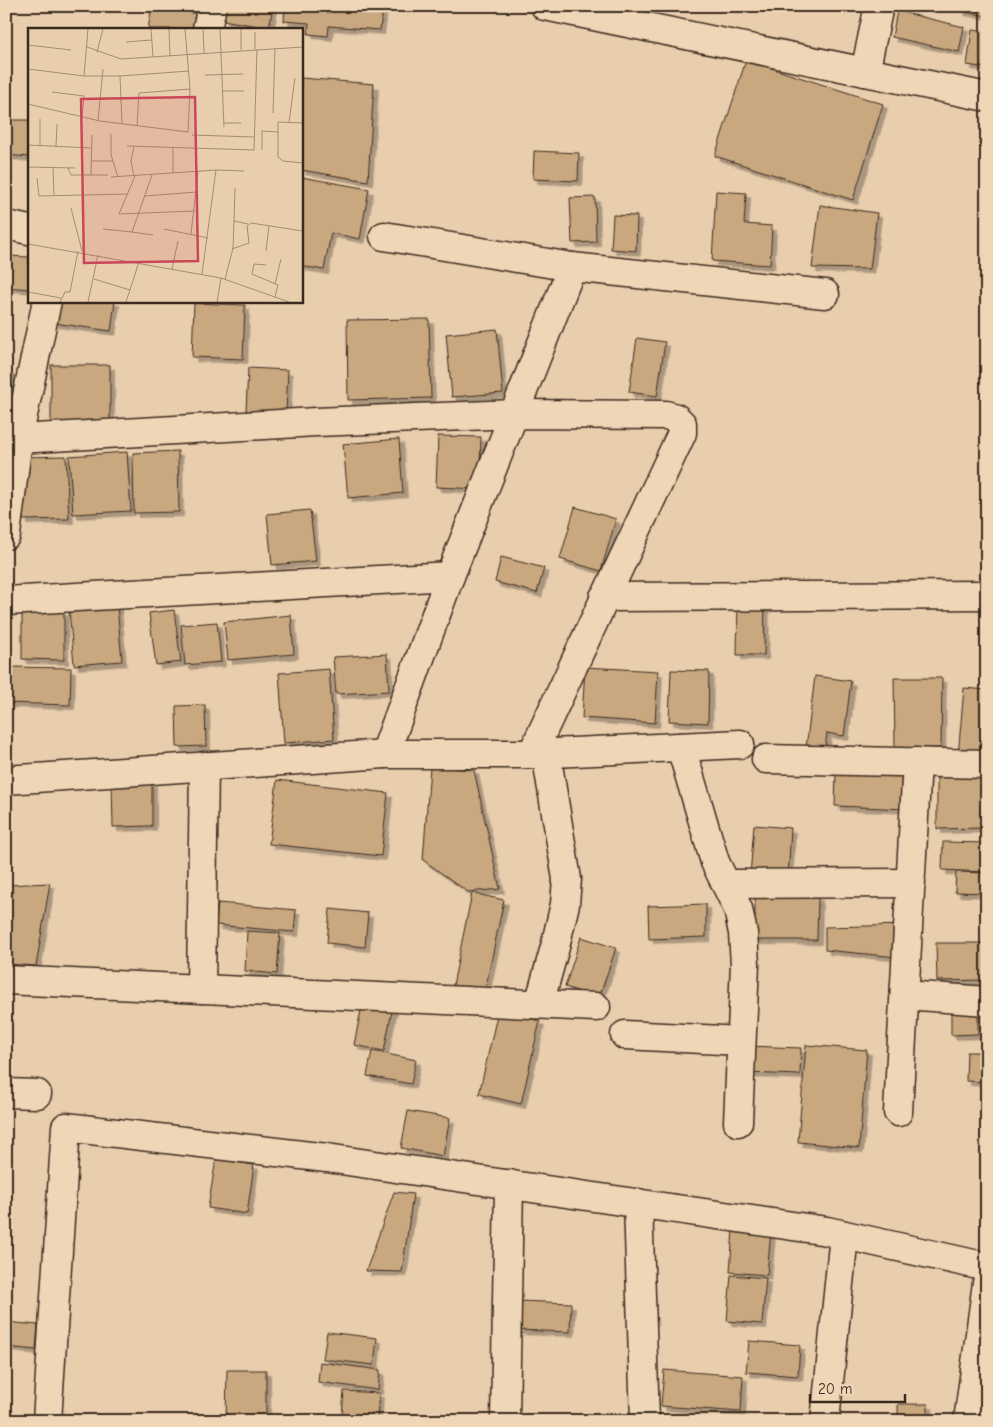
<svg xmlns="http://www.w3.org/2000/svg" width="993" height="1427" font-family="'Comic Neue',sans-serif">
<style>
.building{fill:#c9a87f;stroke:#3b2a1e;filter:url(#shadow)}
.lines{fill:none;stroke-linecap:round;stroke-linejoin:round}
.minor-casing{stroke:#3b2a1e;stroke-width:31}
.minor{stroke:#efd6b7;stroke-width:28}
.inset-road{fill:none;stroke:#a38c74;stroke-width:1}
.view{fill:#ca4758;fill-opacity:0.15;stroke:#ca4758;stroke-width:2.5}
.inset-edge{fill:none;stroke:#3b2a1e;stroke-width:2.5}
</style>
<defs>
<filter id="shadow"><feDropShadow dx="4.5" dy="4.5" stdDeviation="0" flood-color="#0004"/></filter>
</defs>
<rect width="100%" height="100%" fill="#e9cead"/>
<filter id="ink" filterUnits="userSpaceOnUse"><feTurbulence type="fractalNoise" baseFrequency=".02" numOctaves="2"/><feDisplacementMap in="SourceGraphic" scale="10" xChannelSelector="R" yChannelSelector="G"/><feConvolveMatrix kernelMatrix="1 2 1 2 8 2 1 2 1" color-interpolation-filters="sRGB"/></filter>
<g filter="url(#ink)">
<g class="building">
<polygon points="152,6 205,15 203,29 148,29"/>
<polygon points="226,6 273,6 269,28 223,20"/>
<polygon points="285,6 383,6 380,30 329,26 328,36 308,34 309,23 284,21"/>
<polygon points="961,6 987,6 987,16 960,11"/>
<polygon points="897,11 964,27 959,52 892,37"/>
<polygon points="972,30 987,32 987,68 967,65"/>
<polygon points="746,60 883,104 853,200 715,156"/>
<polygon points="301,78 374,84 368,181 301,170"/>
<polygon points="6,120 29,120 29,157 6,155"/>
<polygon points="534,151 579,153 578,181 533,179"/>
<polygon points="301,177 369,189 360,239 331,233 324,270 301,266"/>
<polygon points="716,191 746,193 744,224 772,226 770,265 712,261"/>
<polygon points="595,197 596,242 572,243 570,198"/>
<polygon points="820,205 877,213 870,269 812,268"/>
<polygon points="613,215 637,216 636,251 611,249"/>
<polygon points="6,256 29,257 29,289 6,287"/>
<polygon points="57,301 115,301 111,331 54,323"/>
<polygon points="194,303 245,305 243,359 192,357"/>
<polygon points="429,319 431,398 348,400 347,320"/>
<polygon points="497,329 503,393 452,397 446,334"/>
<polygon points="637,338 665,342 657,396 629,392"/>
<rect x="51" y="365" width="59" height="59"/>
<polygon points="248,368 288,370 286,413 246,411"/>
<polygon points="6,375 14,375 11,414 6,414"/>
<polygon points="438,436 481,437 479,489 436,487"/>
<polygon points="399,439 403,493 348,498 343,444"/>
<polygon points="178,451 179,512 134,513 133,453"/>
<polygon points="127,452 131,511 73,514 69,456"/>
<polygon points="66,456 69,519 23,520 21,457"/>
<polygon points="575,507 616,519 601,571 560,559"/>
<polygon points="310,510 316,561 272,565 267,514"/>
<polygon points="501,557 544,568 537,593 495,582"/>
<polygon points="738,599 765,600 764,655 737,655"/>
<polygon points="117,605 122,661 74,665 69,609"/>
<polygon points="22,610 64,611 64,660 22,659"/>
<polygon points="174,610 181,662 156,665 149,613"/>
<polygon points="291,615 294,654 228,660 224,622"/>
<polygon points="217,622 221,662 185,665 181,625"/>
<polygon points="387,654 389,691 336,694 333,657"/>
<polygon points="7,667 71,668 70,705 6,703"/>
<polygon points="585,667 658,671 655,723 582,718"/>
<polygon points="329,669 334,739 284,743 279,673"/>
<polygon points="671,670 709,671 708,723 669,721"/>
<polygon points="815,676 851,681 844,736 827,733 825,750 806,748"/>
<polygon points="894,678 942,678 941,748 895,748"/>
<polygon points="964,688 987,690 987,758 958,756"/>
<polygon points="205,705 206,746 177,747 176,706"/>
<polygon points="430,767 474,770 500,889 468,892 423,860"/>
<polygon points="836,771 908,773 907,809 835,806"/>
<polygon points="937,777 982,777 982,828 937,829"/>
<polygon points="277,780 388,793 381,856 269,844"/>
<polygon points="112,782 152,782 152,826 113,827"/>
<polygon points="754,825 791,828 788,879 750,876"/>
<polygon points="943,842 987,843 987,872 942,870"/>
<polygon points="956,872 987,873 987,893 955,892"/>
<polygon points="50,883 36,966 6,964 6,885"/>
<polygon points="472,893 504,900 485,991 453,985"/>
<polygon points="755,895 818,896 817,940 755,940"/>
<polygon points="218,903 296,910 294,932 216,925"/>
<polygon points="706,904 706,937 649,939 648,906"/>
<polygon points="330,909 368,913 365,947 327,943"/>
<polygon points="907,925 907,958 825,950 825,927"/>
<polygon points="247,931 280,933 277,974 245,971"/>
<polygon points="581,937 616,948 599,998 565,987"/>
<polygon points="936,943 987,943 987,980 937,981"/>
<polygon points="363,1000 393,1006 384,1051 354,1045"/>
<polygon points="978,1009 978,1034 951,1035 951,1010"/>
<polygon points="498,1011 540,1021 521,1104 479,1094"/>
<polygon points="806,1045 867,1050 859,1148 798,1142"/>
<polygon points="747,1046 801,1048 800,1075 746,1073"/>
<polygon points="372,1051 416,1060 411,1084 367,1076"/>
<polygon points="967,1052 987,1052 987,1082 966,1081"/>
<polygon points="408,1111 450,1118 443,1156 401,1148"/>
<polygon points="216,1159 254,1165 247,1214 208,1208"/>
<polygon points="394,1192 413,1194 402,1272 366,1271"/>
<polygon points="733,1229 771,1231 767,1275 730,1272"/>
<polygon points="731,1275 766,1278 762,1324 727,1321"/>
<polygon points="517,1301 571,1303 570,1332 516,1330"/>
<polygon points="6,1322 38,1325 36,1350 6,1347"/>
<polygon points="327,1332 377,1338 374,1365 323,1359"/>
<polygon points="749,1341 800,1345 798,1376 746,1372"/>
<polygon points="320,1362 380,1370 378,1390 318,1382"/>
<polygon points="227,1370 266,1370 266,1421 226,1421"/>
<polygon points="664,1370 743,1376 741,1412 661,1406"/>
<polygon points="344,1391 379,1393 377,1418 342,1415"/>
<rect x="898" y="1404" width="30" height="17"/>
</g>
<g class="lines">
<defs>
<g id="minor">
<polyline points="545,6 987,97"/>
<polyline points="207,29 212,6"/>
<polyline points="865,72 879,6"/>
<polyline points="6,225 29,230"/>
<polyline points="384,236 572,267"/>
<polyline points="18,439 316,422 515,414 666,415 676,418 682,424 682,433 532,754"/>
<polyline points="6,535 18,439 47,301"/>
<polyline points="604,597 987,595"/>
<polyline points="6,601 450,576"/>
<polyline points="681,747 715,862 738,909 743,933 745,964 738,1122"/>
<polyline points="385,754 450,576 572,267 825,294"/>
<polyline points="766,759 987,764"/>
<polyline points="6,780 385,754 532,754 740,744"/>
<polyline points="726,884 911,883"/>
<polyline points="6,980 596,1007"/>
<polyline points="201,989 204,766"/>
<polyline points="905,995 987,1001"/>
<polyline points="539,1004 555,947 565,904 567,879 546,753"/>
<polyline points="625,1035 741,1041"/>
<polyline points="6,1093 37,1094"/>
<polyline points="898,1112 917,762"/>
<polyline points="638,1203 645,1421"/>
<polyline points="47,1421 66,1127 327,1158 827,1231 987,1267"/>
<polyline points="505,1421 509,1184"/>
<polyline points="825,1421 844,1235"/>
<polyline points="968,1421 987,1283"/>
</g>
</defs>
<use href="#minor" class="minor-casing"/>
<use href="#minor" class="minor"/>
</g>
</g>
<g transform="translate(28 28)">
<rect width="275" height="275" fill="#e9cead"/>
<path class="inset-road" d="M 123,1 L 125,29M 141,1 L 142,28M 175,1 L 176,25M 192,1 L 196,99M 213,1 L 213,22M 98,14 L 124,12M 0,17 L 43,22M 59,19 L 93,31 L 275,19M 227,21 L 227,4M 69,24 L 75,1M 0,41 L 56,48 L 92,48M 177,47 L 215,46M 56,48 L 60,1M 195,63 L 216,63M 24,64 L 56,68 L 54,89M 0,76 L 72,93 L 160,104 L 162,61 L 157,1M 245,85 L 247,20M 70,93 L 75,41M 261,94 L 267,50M 196,95 L 213,95M 275,95 L 250,94 L 250,129 L 255,133 L 275,135M 94,96 L 92,48 L 161,43M 109,98 L 111,65 L 162,61M 83,106 L 83,127 L 90,149M 164,107 L 226,109M 0,117 L 64,120M 12,118 L 12,91M 99,118 L 226,122 L 229,21M 28,119 L 29,96M 145,120 L 145,145M 234,122 L 234,103 L 250,104M 63,133 L 85,133M 0,139 L 47,140M 25,139 L 26,167M 40,140 L 43,147 L 80,147M 188,142 L 216,143M 63,147 L 64,107M 106,148 L 103,133 L 106,119M 107,148 L 91,186 L 167,183M 83,149 L 188,142 L 174,246M 9,150 L 11,168 L 99,166M 117,168 L 169,164M 43,180 L 54,223M 206,193 L 207,160M 75,201 L 104,204 L 124,147M 136,201 L 180,210M 104,204 L 125,207M 163,206 L 170,143M 0,216 L 193,250 L 261,274M 204,221 L 221,215 L 219,198 L 223,195 L 275,203M 238,223 L 241,198M 238,237 L 226,236 L 224,246 L 250,257 L 247,269M 144,241 L 150,213M 66,251 L 102,262M 197,251 L 205,220 L 206,193 L 220,196M 247,256 L 253,231M 0,264 L 33,270M 32,274 L 37,264 L 42,264 L 50,223M 60,274 L 70,227M 98,274 L 111,234M 189,274 L 193,250"/>
<path class="view" d="M 167,69 L 170,233 L 56,235 L 53,71 Z"/>
<rect width="275" height="275" class="inset-edge"/>
</g>
<rect width="993" height="1427" fill="none" stroke="#efd6b7" stroke-width="25"/>
<rect x="12" y="12" width="968" height="1402" fill="none" stroke="#3b2a1e" stroke-width="2" filter="url(#ink)"/>
<path d="M810 1394v8h95v-8" fill="none" stroke="#3b2a1e" stroke-width="2.5"/>
<text x="818" y="1394" font-size="15" fill="#3b2a1e" stroke="#efd6b7" stroke-width="4" paint-order="stroke">20 m</text>
</svg>
